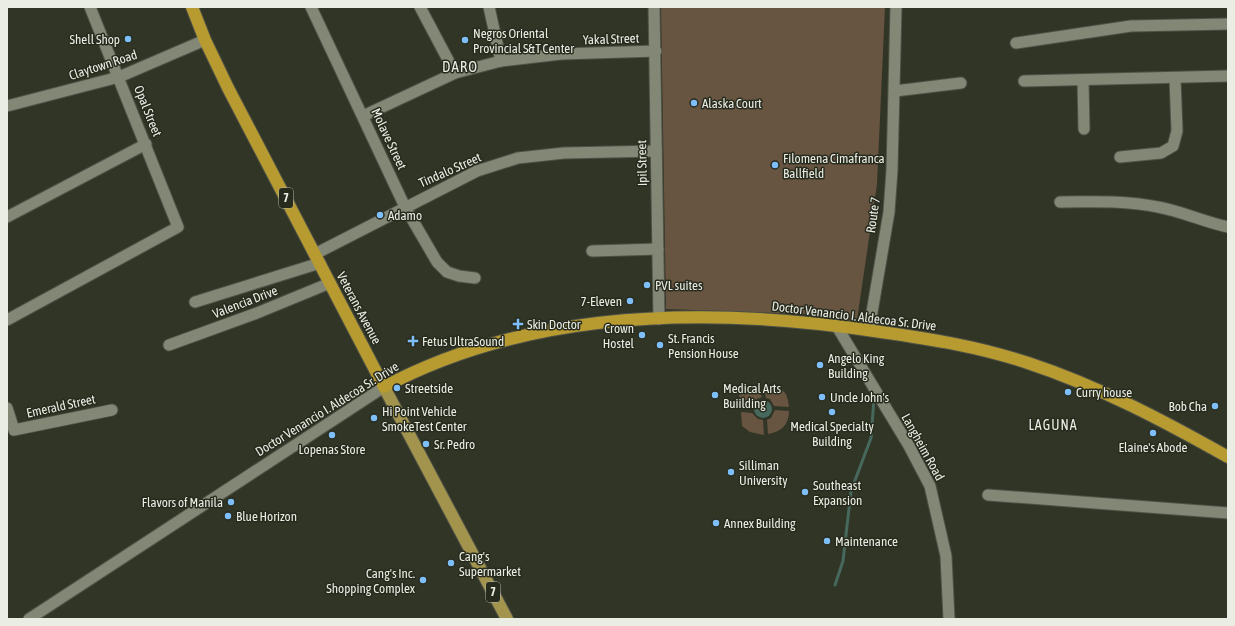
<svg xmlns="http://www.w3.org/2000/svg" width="1235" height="626" font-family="'Asap Condensed',sans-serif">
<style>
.green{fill:#675441}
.water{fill:#47685c}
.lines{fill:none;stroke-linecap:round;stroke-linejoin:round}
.stream{stroke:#47685c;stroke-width:3}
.minor-casing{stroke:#4f5246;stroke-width:13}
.major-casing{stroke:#4f5246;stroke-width:14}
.highway-casing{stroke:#4f5246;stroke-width:14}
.minor{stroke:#828776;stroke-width:11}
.major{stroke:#a2934d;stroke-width:12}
.highway{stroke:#b79b31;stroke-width:12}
.poi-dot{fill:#7ebef9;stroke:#272b1d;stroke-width:1.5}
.labels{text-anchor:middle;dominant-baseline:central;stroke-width:3;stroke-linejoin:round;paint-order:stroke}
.shield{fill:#272b1d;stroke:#b0b3a8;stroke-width:1}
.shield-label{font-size:12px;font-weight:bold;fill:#eaede4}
.poi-label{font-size:13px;fill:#eaede4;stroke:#272b1d;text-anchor:start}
.street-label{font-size:13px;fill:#eaede4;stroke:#272b1d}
.neighbourhood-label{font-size:14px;letter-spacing:1px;fill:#eaede4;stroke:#272b1d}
.quarter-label{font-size:15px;letter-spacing:1px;fill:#eaede4;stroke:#272b1d}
</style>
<rect width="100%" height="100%" fill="#313526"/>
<g class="green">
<polygon points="661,7 885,7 877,184 857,320 807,314 666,309"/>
<polygon points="739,389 758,389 762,397 757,399 751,409 740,406"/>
<path d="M 764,389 C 782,389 787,388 789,407 L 774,406 L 770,399 L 766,398 Z"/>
<path d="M 775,410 L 789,411 C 789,425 781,432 768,434 L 767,420 L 771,418 Z"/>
<polygon points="741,412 752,413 758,419 763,420 764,435 750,432 742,426"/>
</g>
<circle class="water" cx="763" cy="409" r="9"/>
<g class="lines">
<polyline class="stream" points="835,585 843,561 851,491 871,438 874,399"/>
<defs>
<g id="minor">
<polyline points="311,7 405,207 437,262 447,272 459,276 475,278"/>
<polyline points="420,7 455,73"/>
<polyline points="489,7 501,61"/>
<polyline points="654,7 659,319"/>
<polyline points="1016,43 1131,26 1228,24"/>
<polyline points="1083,80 1084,129"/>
<polyline points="1024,81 1228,76"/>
<polyline points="895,91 961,83"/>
<polyline points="7,106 119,77 205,40"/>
<polyline points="363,116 455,73 501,61 561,54 656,51"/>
<polyline points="1120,157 1161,153 1173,146 1177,131 1175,78"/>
<path d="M 1060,202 C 1093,202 1125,200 1158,207 C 1181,211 1204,222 1228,227"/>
<polyline points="7,217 146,144"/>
<polyline points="592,251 658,249"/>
<polyline points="315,254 477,171 518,158 564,153 656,151"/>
<polyline points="195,302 320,263"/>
<polyline points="7,320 178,227 90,7"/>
<polyline points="836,325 909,446 930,486 946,556 949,619"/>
<polyline points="869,330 889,212 892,170 896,7"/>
<polyline points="169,345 257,313 330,283"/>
<polyline points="7,408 14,430 112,410"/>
<polyline points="988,495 1228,513"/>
<polyline points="29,619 384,387"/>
</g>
<polyline id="major" points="384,387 507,619"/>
<path id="highway" d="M 192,7 L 205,40 L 228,88 L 384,387 C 534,307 717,307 881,332 C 931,339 980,347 1028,363 C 1098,386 1164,421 1228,457"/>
</defs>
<use href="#minor" class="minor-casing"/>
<use href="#major" class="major-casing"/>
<use href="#highway" class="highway-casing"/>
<use href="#minor" class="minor"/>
<use href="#major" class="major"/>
<use href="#highway" class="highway"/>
</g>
<g class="poi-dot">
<circle cx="128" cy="39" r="4"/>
<circle cx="465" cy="40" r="4"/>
<circle cx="694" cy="103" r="4"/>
<circle cx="775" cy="165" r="4"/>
<circle cx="380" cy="215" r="4"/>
<circle cx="647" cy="285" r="4"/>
<circle cx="630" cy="301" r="4"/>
<path d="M516 318h4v4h4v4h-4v4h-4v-4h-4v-4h4z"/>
<circle cx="642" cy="335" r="4"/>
<path d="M411 335h4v4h4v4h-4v4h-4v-4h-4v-4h4z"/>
<circle cx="660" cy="345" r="4"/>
<circle cx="820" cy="365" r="4"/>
<circle cx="397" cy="388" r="4"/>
<circle cx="1068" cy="392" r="4"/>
<circle cx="715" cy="395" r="4"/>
<circle cx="822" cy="397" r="4"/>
<circle cx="1215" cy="406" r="4"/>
<circle cx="832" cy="412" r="4"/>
<circle cx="374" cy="418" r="4"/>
<circle cx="1153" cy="433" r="4"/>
<circle cx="332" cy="435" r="4"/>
<circle cx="426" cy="444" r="4"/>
<circle cx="731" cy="472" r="4"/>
<circle cx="805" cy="492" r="4"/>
<circle cx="231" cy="502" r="4"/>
<circle cx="228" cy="516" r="4"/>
<circle cx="716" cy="523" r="4"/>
<circle cx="827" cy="541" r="4"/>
<circle cx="451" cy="563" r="4"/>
<circle cx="423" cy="580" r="4"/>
</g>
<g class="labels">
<g class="shield">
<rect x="279" y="188" width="14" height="20" rx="3"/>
<rect x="486" y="582" width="14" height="20" rx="3"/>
</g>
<g class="shield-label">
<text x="286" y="198">7</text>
<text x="493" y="592">7</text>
</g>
<g class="poi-label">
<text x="473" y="33">Negros Oriental<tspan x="473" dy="15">Provincial S&amp;T Center</tspan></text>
<text x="120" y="39" text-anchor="end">Shell Shop</text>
<text x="702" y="103">Alaska Court</text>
<text x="783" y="158">Filomena Cimafranca<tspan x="783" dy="15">Ballfield</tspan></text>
<text x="388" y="215">Adamo</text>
<text x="655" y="285">PVL suites</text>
<text x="622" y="301" text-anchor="end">7-Eleven</text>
<text x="527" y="324">Skin Doctor</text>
<text x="634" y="328" text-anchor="end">Crown<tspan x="634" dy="15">Hostel</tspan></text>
<text x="668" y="338">St. Francis<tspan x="668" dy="15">Pension House</tspan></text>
<text x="422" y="341">Fetus UltraSound</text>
<text x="828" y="358">Angelo King<tspan x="828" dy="15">Building</tspan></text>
<text x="405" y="388">Streetside</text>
<text x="723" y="388">Medical Arts<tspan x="723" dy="15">Buiilding</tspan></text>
<text x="1076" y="392">Curry house</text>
<text x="830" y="397">Uncle John's</text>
<text x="1207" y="406" text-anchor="end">Bob Cha</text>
<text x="382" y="411">Hi Point Vehicle<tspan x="382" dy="15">SmokeTest Center</tspan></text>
<text x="832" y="426" text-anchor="middle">Medical Specialty<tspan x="832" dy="15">Building</tspan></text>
<text x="434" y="444">Sr. Pedro</text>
<text x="1153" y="447" text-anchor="middle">Elaine's Abode</text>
<text x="332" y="449" text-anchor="middle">Lopenas Store</text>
<text x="739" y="465">Silliman<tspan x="739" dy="15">University</tspan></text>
<text x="813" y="485">Southeast<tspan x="813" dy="15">Expansion</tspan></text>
<text x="223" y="502" text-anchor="end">Flavors of Manila</text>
<text x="236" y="516">Blue Horizon</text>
<text x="724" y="523">Annex Building</text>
<text x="835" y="541">Maintenance</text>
<text x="459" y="556">Cang's<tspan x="459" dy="15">Supermarket</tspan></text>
<text x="415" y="573" text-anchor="end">Cang's Inc.<tspan x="415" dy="15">Shopping Complex</tspan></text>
</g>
<g class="street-label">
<text transform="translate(611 39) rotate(-2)">Yakal Street</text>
<text transform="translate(103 65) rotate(-18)">Claytown Road</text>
<text transform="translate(148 111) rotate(68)">Opal Street</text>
<text transform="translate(389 139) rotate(65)">Molave Street</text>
<text transform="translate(642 163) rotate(-91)">Ipil Street</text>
<text transform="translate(450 170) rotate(-24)">Tindalo Street</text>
<text transform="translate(873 215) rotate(-82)">Route 7</text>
<text transform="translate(245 302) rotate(-21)">Valencia Drive</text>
<text transform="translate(359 308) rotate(62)">Veterans Avenue</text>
<text transform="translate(854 316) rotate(7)">Doctor Venancio I. Aldecoa Sr. Drive</text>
<text transform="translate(61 406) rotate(-12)">Emerald Street</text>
<text transform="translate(327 409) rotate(-32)">Doctor Venancio I. Aldecoa Sr. Drive</text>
<text transform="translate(923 447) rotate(61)">Langheim Road</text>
</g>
<g class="neighbourhood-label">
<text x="1053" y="425">LAGUNA</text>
</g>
<g class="quarter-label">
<text x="460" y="66">DARO</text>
</g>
</g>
<rect width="1235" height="626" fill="none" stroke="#eaede4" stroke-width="16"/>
</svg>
